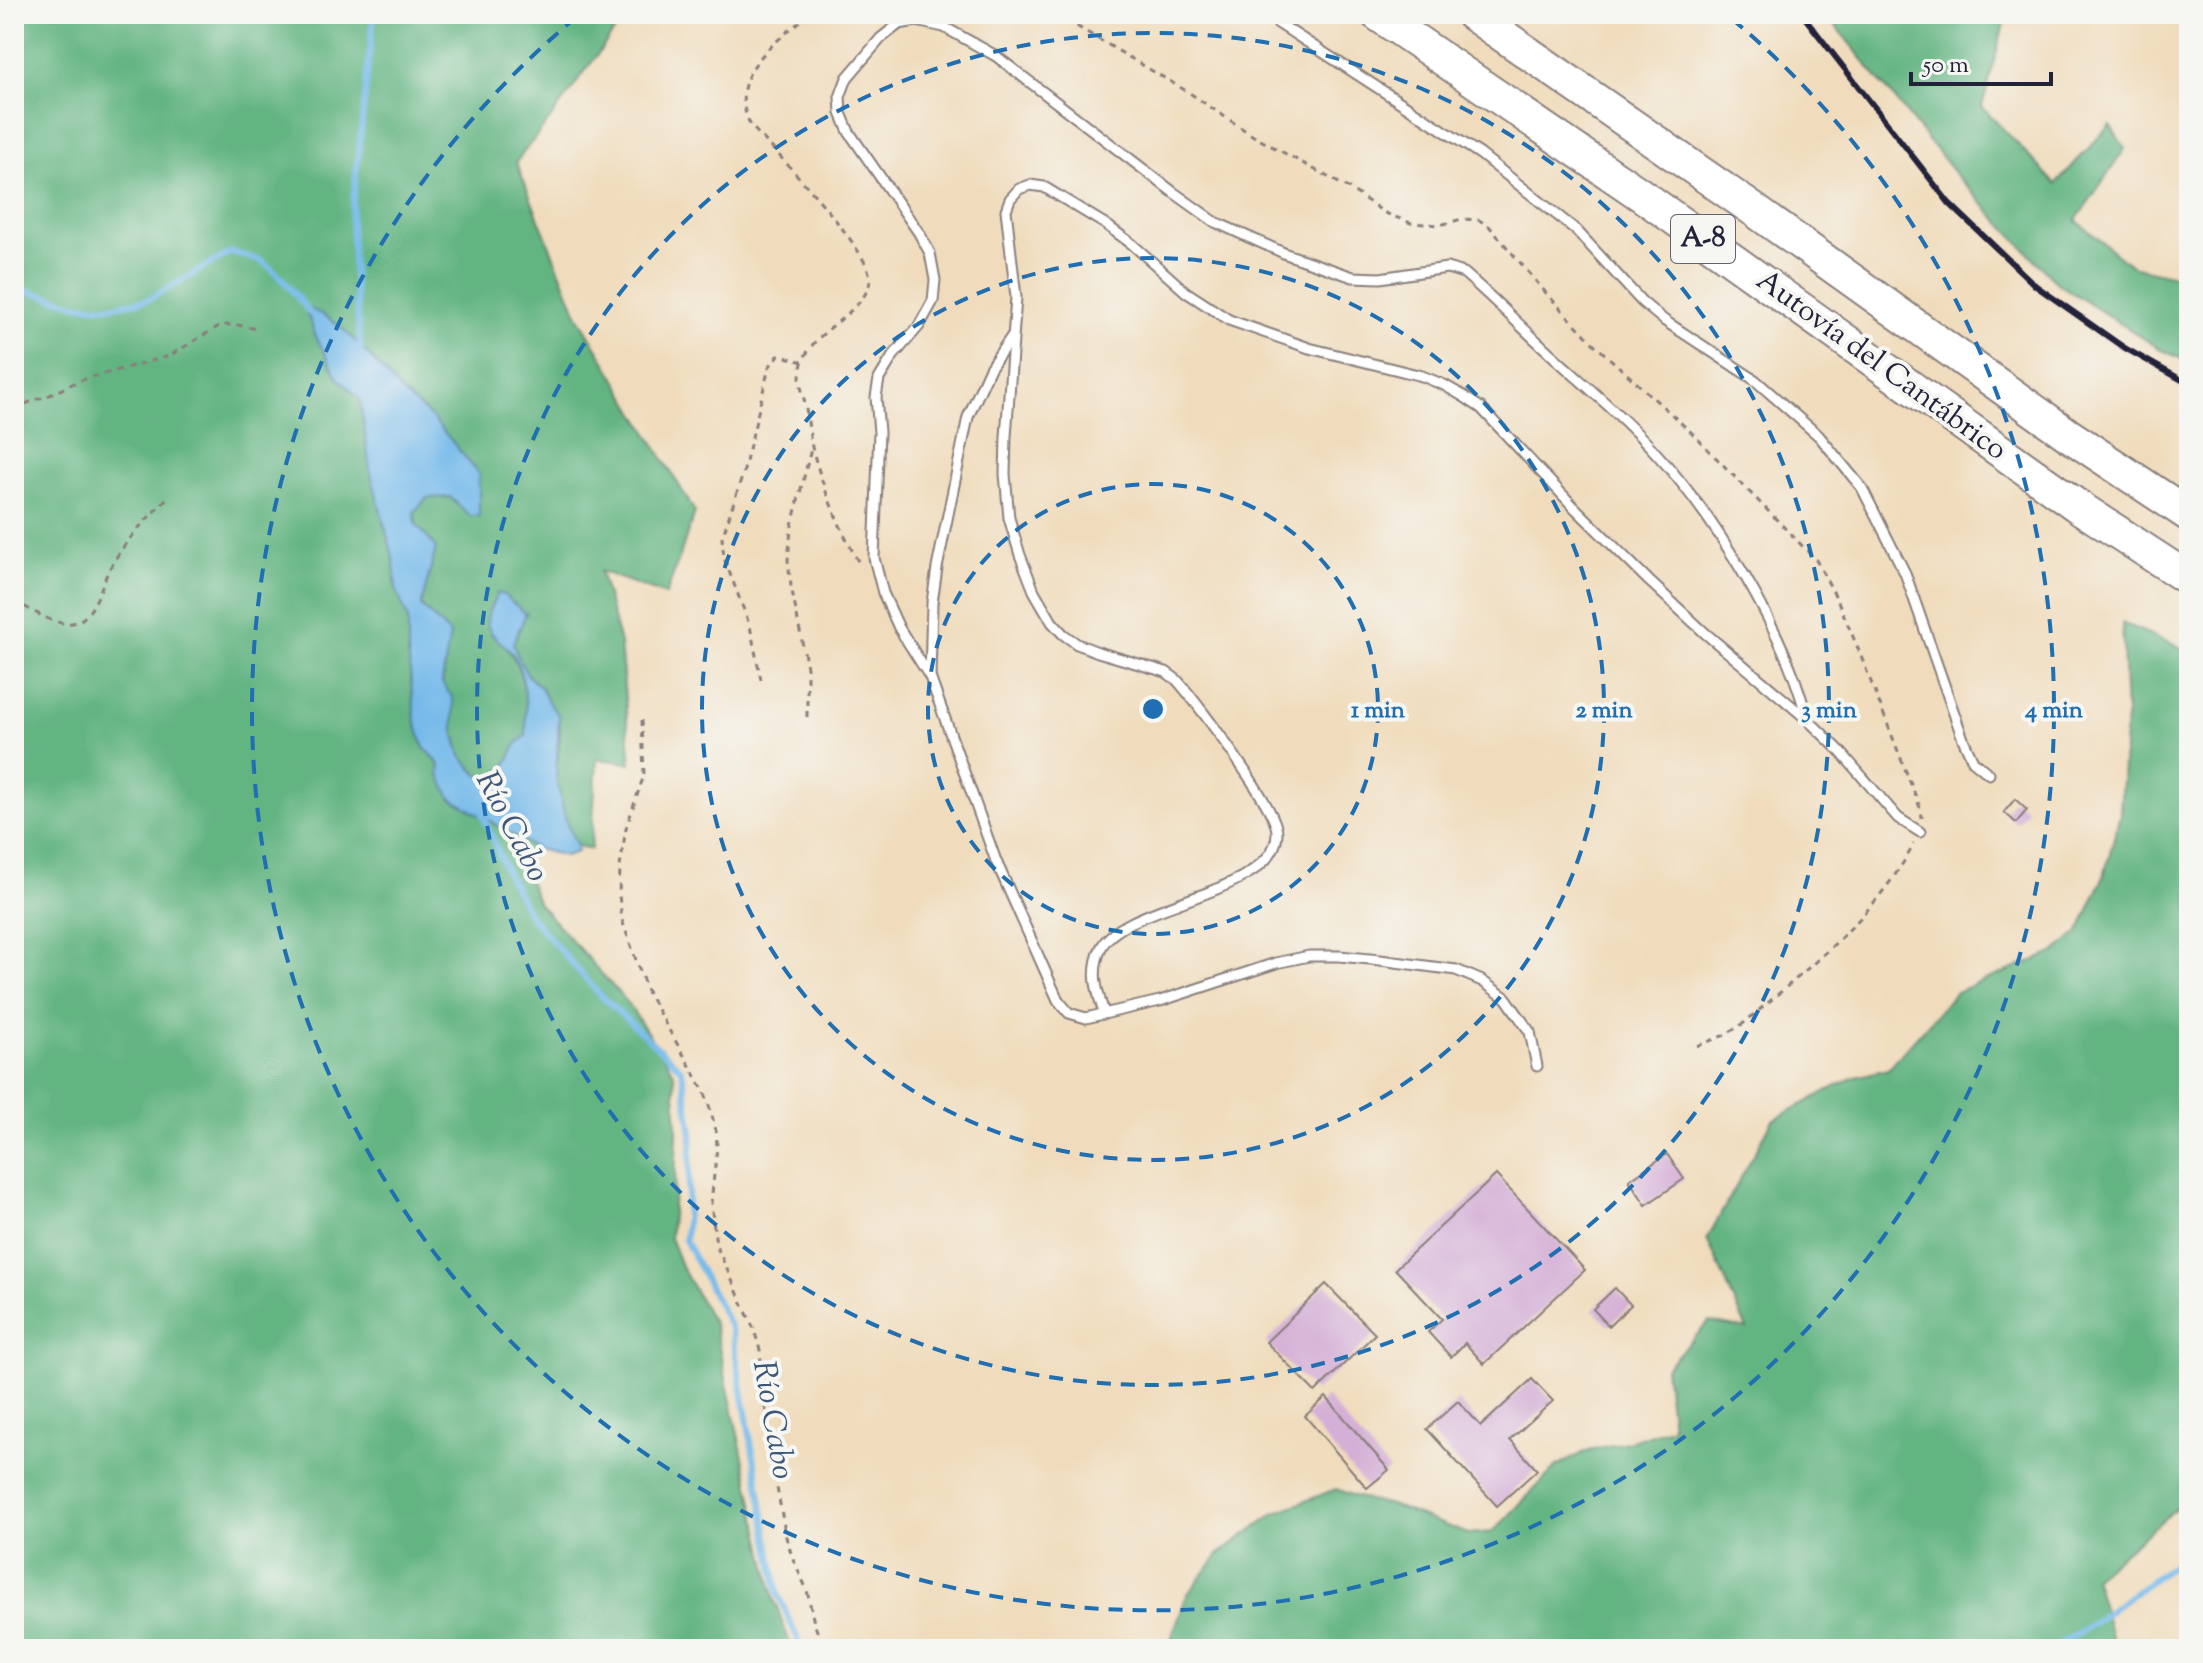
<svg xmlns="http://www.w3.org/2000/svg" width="2203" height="1663" font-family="'Sorts Mill Goudy',serif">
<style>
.forest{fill:#62b481;stroke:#426b5e;stroke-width:2}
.water{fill:#73b9ea;stroke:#4a6e92;stroke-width:2}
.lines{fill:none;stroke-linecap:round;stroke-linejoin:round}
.stream{stroke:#73b9ea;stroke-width:6}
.building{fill:#d4afd6}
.lane-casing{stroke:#897f7c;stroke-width:13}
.highway-casing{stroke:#897f7c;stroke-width:36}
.path{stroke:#897f7c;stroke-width:3;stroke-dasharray:6 6;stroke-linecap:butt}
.lane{stroke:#fff;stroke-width:9}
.highway{stroke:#fff;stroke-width:32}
.rail{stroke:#22223b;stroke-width:6}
.ring{fill:none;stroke:#1f6fb2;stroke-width:4;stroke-dasharray:14 10}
.labels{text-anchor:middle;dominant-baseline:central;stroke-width:8;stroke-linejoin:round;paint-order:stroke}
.shield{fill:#f6f6f2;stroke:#626272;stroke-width:2}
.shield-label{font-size:28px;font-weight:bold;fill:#22223b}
.street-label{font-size:30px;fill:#22223b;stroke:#f6f6f2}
.water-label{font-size:32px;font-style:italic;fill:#3e5778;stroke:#f6f6f2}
.centre{fill:#1f6fb2;stroke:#f6f6f2;stroke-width:4}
.ring-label{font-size:24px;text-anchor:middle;font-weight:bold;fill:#1f6fb2;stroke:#f6f6f2;stroke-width:8;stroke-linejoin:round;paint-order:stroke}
</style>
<rect width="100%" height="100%" fill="#f6f6f2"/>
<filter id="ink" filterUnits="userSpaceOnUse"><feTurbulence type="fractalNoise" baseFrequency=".0125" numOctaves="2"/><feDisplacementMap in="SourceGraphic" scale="16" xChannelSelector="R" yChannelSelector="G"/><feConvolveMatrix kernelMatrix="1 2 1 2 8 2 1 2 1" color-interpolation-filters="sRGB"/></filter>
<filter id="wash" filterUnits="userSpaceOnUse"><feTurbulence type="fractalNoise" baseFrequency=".006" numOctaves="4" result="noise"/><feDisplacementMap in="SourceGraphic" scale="32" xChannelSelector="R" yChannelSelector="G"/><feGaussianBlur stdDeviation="1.8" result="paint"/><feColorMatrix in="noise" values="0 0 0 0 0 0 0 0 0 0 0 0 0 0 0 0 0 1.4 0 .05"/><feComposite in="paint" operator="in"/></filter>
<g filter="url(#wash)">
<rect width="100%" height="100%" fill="#f0dcbc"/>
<g class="forest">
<path d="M 14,14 L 615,14 L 616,29 L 551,118 L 516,162 L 578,316 L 695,512 L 666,595 L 600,571 L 620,643 L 631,763 L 597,759 L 591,849 L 577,846 L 566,822 L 556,777 L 560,733 L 559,716 L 548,702 L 541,687 L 529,677 L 519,660 L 513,643 L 526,614 L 491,634 C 527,659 526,696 526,736 L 517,743 L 505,767 L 491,777 L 478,775 L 461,756 L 454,732 L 453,698 L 442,684 L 450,634 L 421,606 L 436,548 L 416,524 L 414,512 L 427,498 L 450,497 L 470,516 L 428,414 L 403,394 L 376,362 L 334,323 L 338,378 L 360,399 L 370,470 L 394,561 L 396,589 L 408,619 L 408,652 L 415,719 L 424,748 L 432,755 L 440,767 L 451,798 L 537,849 L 522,865 L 539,904 L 627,1002 L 674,1073 L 677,1132 L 675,1181 L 670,1238 L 682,1268 L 714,1324 L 774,1599 L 792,1649 L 14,1649 Z"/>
<polygon points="1826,14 1968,14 2005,20 1982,107 2056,184 2110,125 2125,149 2076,220 2131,266 2189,279 2189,362 2162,350 2057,283 1956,175"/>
<polygon points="2122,623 2189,651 2189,1498 2094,1577 2115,1649 1171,1649 1172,1636 1187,1595 1219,1554 1275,1513 1336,1489 1357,1497 1394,1506 1468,1534 1493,1532 1557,1466 1589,1450 1632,1441 1672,1427 1665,1368 1709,1322 1747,1329 1707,1239 1773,1120 1852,1078 1888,1069 1956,992 2053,953 2079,932 2104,876 2120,814 2126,715"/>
</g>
<path class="water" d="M 305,308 C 340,314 378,368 402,393 C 411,402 422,408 431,417 C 448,436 463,455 479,474 L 479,516 L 470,516 L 450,497 L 427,498 L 414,512 L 416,524 L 436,548 L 421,606 L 450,634 L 442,683 L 453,698 L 454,732 L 461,756 L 478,775 L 490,777 L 505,767 L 517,743 L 526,736 C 526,709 527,680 514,656 C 507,644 488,637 487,622 C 486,612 494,601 498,593 L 504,595 L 526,614 L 513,643 L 519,660 L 529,677 L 541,687 L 548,702 L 559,716 L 556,777 L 566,822 L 577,846 L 577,852 L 565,856 L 537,849 L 451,798 L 439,775 L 440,766 L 432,755 L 424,748 L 415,719 L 408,652 L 408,619 L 396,589 L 394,561 L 370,470 L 360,399 L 338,378 L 317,339 Z"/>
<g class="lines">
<g class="stream">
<polyline points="14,287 78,305 107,307 148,300 231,252 262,261 280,276 310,313"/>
<polyline points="361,353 354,278 351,219 374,14"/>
<polyline points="482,813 506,871 530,916 599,994 682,1070 692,1133 685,1240 731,1328 778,1594 802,1649"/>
<polyline points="2050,1649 2079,1633 2189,1553"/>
</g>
</g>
<g id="blocks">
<g class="building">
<polygon points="2015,799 2027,810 2016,823 2004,812"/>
<polygon points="1667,1154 1684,1179 1646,1205 1629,1180"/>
<polygon points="1496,1175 1585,1270 1484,1364 1465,1343 1451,1357 1428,1332 1442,1319 1395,1269"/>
<polygon points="1326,1284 1375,1334 1315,1392 1266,1342"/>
<polygon points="1615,1288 1631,1305 1609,1326 1593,1309"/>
<polygon points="1532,1379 1553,1401 1510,1440 1537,1470 1497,1506 1427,1429 1458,1401 1481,1426"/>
<polygon points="1326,1397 1389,1470 1367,1488 1305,1416"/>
</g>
</g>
</g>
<g filter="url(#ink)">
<use href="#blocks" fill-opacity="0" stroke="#897f7c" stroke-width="2"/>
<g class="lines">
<defs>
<g id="lane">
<polyline points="1264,14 1480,154 1576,230 1642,302 1665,321 1755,380 1819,436 1862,488 1905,573 1963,739 1973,761 1989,774"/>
<polyline points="930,677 932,603 937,568 968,417 990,368 1012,336"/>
<path d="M 1104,1013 C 1097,991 1090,972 1101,948 C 1123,902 1278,895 1277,832 C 1277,808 1196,702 1177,680 L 1166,672 L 1098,652 L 1077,644 L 1063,634 L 1052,622 L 1034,591 L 1020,555 L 1009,518 L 1005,474 L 1006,437 L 1016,297 L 1006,210 L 1010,199 L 1019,189 L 1030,185 L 1044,187 L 1105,224 L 1132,244 L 1186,292 L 1229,320 L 1309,348 L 1422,376 L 1444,385 L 1463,396 L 1481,408 L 1574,507 L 1649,581 L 1705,633 L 1807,719 L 1839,750 L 1898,818 L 1920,832"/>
<path d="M 1537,1066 L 1530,1032 L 1506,998 L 1482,981 L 1456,970 L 1380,960 L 1339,956 L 1309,956 L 1276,963 L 1160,1001 L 1086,1018 L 1069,1013 L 1058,1000 L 996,861 L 930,677 L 899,628 L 883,593 L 874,558 L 879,432 L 876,397 L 879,379 L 893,356 L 919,326 L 933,301 L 935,280 L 930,253 L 919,233 L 849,132 L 841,113 L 840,97 L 847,78 L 881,38 L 899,24 L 916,21 L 944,27 L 996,56 L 1173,192 L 1215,222 L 1286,254 L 1353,277 L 1380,278 L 1447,268 L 1464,273 C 1491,296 1515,321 1540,344 C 1578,380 1620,413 1655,452 C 1716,518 1786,633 1807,719"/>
</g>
<g id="highway">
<polyline points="1377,14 1647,199 2076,505 2189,579"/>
<polyline points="1472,14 1754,210 2067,434 2189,515"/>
</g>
</defs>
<use href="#lane" class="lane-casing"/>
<use href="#highway" class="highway-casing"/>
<g class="path">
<path d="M 809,14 C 774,44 724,75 751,126 C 775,151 870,249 870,279 C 870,303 830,325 815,342 C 809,349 802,359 801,368 C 798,380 803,393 805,404 C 808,418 809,433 812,447 C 822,487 840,529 860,565"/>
<polyline points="1056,14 1188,92 1255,137 1350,189 1385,213 1411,223 1440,225 1462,219 1479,220 1489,226 1546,293 1596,346 1691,432 1816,560 1837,599 1857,646 1921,810 1922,818"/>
<polyline points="14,408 52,394 78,381 169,356 221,325 238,325 257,329"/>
<path d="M 14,601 C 31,609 53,626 72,623 C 92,621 100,589 107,574 C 122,543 147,519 170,495"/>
<polyline points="761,680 750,626 724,558 722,538 743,474 769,367 779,355 803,362"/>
<polyline points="807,717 807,667 791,586 788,560 791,529 812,445"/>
<polyline points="642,720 644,775 626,828 620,867 619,895 622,920 648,994 696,1076 706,1096 711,1112 716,1131 717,1147 711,1203 716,1245 754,1329 760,1350 765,1405 775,1477 786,1537 793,1559 807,1590 814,1623 824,1649"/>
<path d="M 1697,1046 L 1725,1035 L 1744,1023 C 1806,970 1875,917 1914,844"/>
</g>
<use href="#lane" class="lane"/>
<use href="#highway" class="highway"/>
<polyline class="rail" points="1802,14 1949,203 2036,286 2123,347 2189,384"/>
</g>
</g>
<g class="ring">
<circle cx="1153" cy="709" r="225"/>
<circle cx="1153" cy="709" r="451"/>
<circle cx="1153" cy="709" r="676"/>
<path d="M1732 19A901 901 0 1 1 574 19"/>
</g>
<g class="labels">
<rect class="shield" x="1671" y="215" width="64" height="48" rx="6"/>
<g class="shield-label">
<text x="1703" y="239">A-8</text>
</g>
<g class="street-label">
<text transform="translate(1881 366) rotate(36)">Autovía del Cantábrico</text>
</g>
<g class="water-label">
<text transform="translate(511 827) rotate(62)">Río Cabo</text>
<text transform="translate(772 1420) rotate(80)">Río Cabo</text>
</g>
</g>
<circle cx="1153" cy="709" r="12" class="centre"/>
<g class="ring-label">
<text x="1378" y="717">1 min</text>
<text x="1604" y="717">2 min</text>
<text x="1829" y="717">3 min</text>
<text x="2054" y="717">4 min</text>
</g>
<rect width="2203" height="1663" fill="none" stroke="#f6f6f2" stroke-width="48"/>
<path d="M1911 72v12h140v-12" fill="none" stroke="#22223b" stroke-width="4"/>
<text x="1923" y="72" font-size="24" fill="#22223b" stroke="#f6f6f2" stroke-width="6" paint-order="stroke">50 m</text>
</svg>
